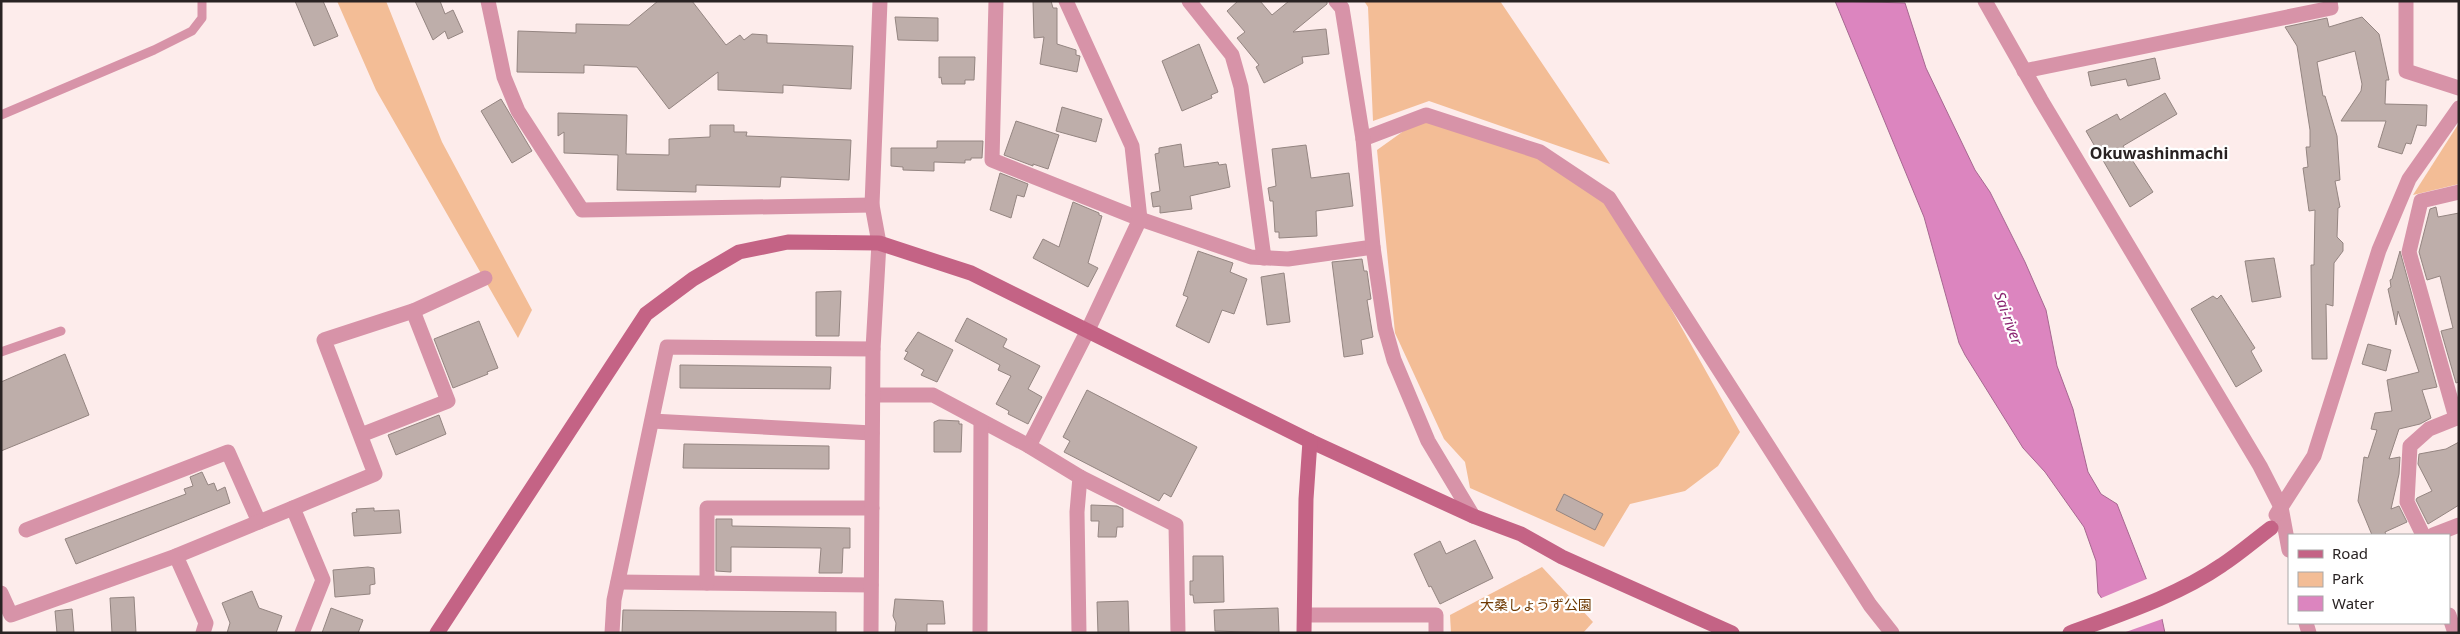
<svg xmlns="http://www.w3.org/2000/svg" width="2460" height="634" font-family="'Noto Sans','Noto Sans JP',sans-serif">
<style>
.green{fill:#f3bd96}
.water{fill:#dc85bf;stroke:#a66890}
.pier{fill:#fdeceb}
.building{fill:#beaeaa;stroke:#948581}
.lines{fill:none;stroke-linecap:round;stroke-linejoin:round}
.lane{stroke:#d793a8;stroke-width:9}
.street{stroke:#d793a8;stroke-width:15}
.secondary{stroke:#c46385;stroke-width:15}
.labels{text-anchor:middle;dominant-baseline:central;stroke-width:4.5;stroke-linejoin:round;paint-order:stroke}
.park-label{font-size:14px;fill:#6d3801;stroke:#fff}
.water-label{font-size:15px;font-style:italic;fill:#8a2470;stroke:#fff}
.quarter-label{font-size:16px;font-weight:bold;fill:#292323;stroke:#fff}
</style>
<rect width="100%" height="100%" fill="#fdeceb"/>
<g class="green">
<polygon points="337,1 386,1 442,142 532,310 518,338 376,90"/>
<polygon points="1364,1 1500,1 1610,164 1429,101 1373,121 1368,7"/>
<polygon points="1426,115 1540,152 1609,198 1740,432 1718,466 1685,491 1630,504 1604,547 1470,488 1465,462 1444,439 1395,333 1377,150"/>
<polygon points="2459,123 2459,184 2413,195"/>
<polygon points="1542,567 1593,622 1583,633 1451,633 1450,615"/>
</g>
<polygon class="water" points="1835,1 1905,3 1926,68 1975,170 1990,192 2025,262 2046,310 2057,366 2073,409 2088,472 2101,494 2117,504 2162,619 2165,633 2126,633 2098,593 2096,561 2084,527 2045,472 2023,448 1965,355 1959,343 1924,217"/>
<polygon class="pier" points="2149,578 2165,618 2123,633 2099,599"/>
<g class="building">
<polygon points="295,1 323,1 338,36 314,46"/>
<polygon points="415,1 440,1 445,14 453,10 463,32 448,39 445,31 433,40"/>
<polygon points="658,1 692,1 726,45 740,35 744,40 752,34 767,35 767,43 853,46 851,89 783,85 783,93 718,90 718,72 669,109 637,67 584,65 584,73 517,72 518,31 576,33 576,24 629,25"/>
<polygon points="1033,1 1051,1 1053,8 1057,8 1057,44 1076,50 1076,55 1080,56 1077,72 1040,64 1044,37 1034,38"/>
<polygon points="1238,1 1260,1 1272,15 1289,1 1327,1 1327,4 1293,32 1326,29 1329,54 1302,57 1303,63 1264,83 1256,67 1259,65 1237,38 1245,32 1227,11"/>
<polygon points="895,17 938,18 938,41 898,40"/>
<polygon points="2362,17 2379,34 2389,80 2386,80 2385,104 2427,105 2426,126 2417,125 2411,144 2406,143 2402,154 2378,147 2386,121 2341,121 2361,91 2362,84 2355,51 2317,62 2323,96 2325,96 2337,136 2340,180 2335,181 2340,207 2338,208 2337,237 2343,243 2343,251 2334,263 2333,306 2326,304 2327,359 2312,359 2311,265 2314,265 2315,210 2309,211 2303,168 2308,167 2306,147 2310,147 2310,130 2297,46 2285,27 2327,18 2329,27"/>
<polygon points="1199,44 1218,92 1211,95 1212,98 1182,111 1162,61"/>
<polygon points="939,57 975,57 974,80 965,80 965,84 942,84 941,77 939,78"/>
<polygon points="2155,58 2160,79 2128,86 2126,79 2091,86 2088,72"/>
<polygon points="2165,93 2177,114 2123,146 2153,192 2130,207 2086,131 2117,114 2120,120"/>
<polygon points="501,99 532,151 512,163 481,111"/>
<polygon points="1062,107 1102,119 1096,142 1056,131"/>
<polygon points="558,113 627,115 626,154 669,155 669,139 710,137 710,125 734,125 734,132 747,132 746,136 851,140 849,180 781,177 780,187 696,185 696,192 617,190 618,155 564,153 564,132 558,136"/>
<polygon points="1016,121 1059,135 1048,169 1033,164 1033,166 1004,155"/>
<polygon points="937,141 983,141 982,158 971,158 971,160 965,160 965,163 934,162 934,171 903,170 903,167 891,166 891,148 937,148"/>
<polygon points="1181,144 1184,167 1218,162 1219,165 1226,164 1230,187 1190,196 1192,209 1160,213 1160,206 1153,207 1151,193 1160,191 1155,154 1159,153 1159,148"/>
<polygon points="1306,145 1311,178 1349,173 1353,206 1316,211 1317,236 1279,238 1279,232 1275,232 1273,201 1270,201 1268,188 1276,186 1272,149"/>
<polygon points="1000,173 1028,184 1024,197 1017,195 1011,218 990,210"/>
<polygon points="1073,202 1099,213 1099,215 1102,216 1088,263 1098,268 1088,287 1033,258 1043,239 1059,247"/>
<polygon points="2436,207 2438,217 2459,213 2459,382 2456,383 2441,331 2453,328 2440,276 2427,280 2419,252 2430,209"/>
<polygon points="1198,251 1233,263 1230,272 1247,279 1234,314 1222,310 1209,343 1176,326 1188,297 1183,295"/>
<polygon points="2400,251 2437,387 2422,390 2431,418 2420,424 2399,429 2389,459 2400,457 2399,474 2391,509 2399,506 2407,522 2385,532 2386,535 2372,535 2358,501 2364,457 2368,458 2377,430 2371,429 2375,413 2392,411 2387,380 2419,372 2398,311 2396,325 2388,289 2391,287 2390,280 2392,279"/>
<polygon points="2274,258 2281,297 2252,302 2245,261"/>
<polygon points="1362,259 1364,271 1367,271 1371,299 1367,300 1373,337 1361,340 1363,354 1344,357 1332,262"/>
<polygon points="1284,273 1290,322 1267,325 1261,277"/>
<polygon points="841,291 839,336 816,336 816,292"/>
<polygon points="2221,295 2255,348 2251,351 2262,371 2236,387 2191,309 2213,296 2217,299"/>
<polygon points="967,318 1007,339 1003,347 1040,366 1028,389 1042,397 1028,424 1008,414 1009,411 996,404 1011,376 998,370 1000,365 955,341"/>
<polygon points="479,321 498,368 487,372 488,374 453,388 434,339"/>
<polygon points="918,332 953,350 937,382 921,375 924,370 904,359 908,352 905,351"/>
<polygon points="2368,344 2391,350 2386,371 2362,364"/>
<polygon points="65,354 89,415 1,451 1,382"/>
<polygon points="680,365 831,367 830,389 680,388"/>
<polygon points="1087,390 1197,447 1171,497 1164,493 1159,501 1064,452 1070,441 1063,437"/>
<polygon points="439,415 446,434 396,455 388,435"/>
<polygon points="939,420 959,421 959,424 962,424 961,452 934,452 934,422"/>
<polygon points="2459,442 2459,505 2428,524 2416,500 2417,498 2432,491 2418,464 2419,454 2446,449"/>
<polygon points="684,444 829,446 829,469 683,468"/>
<polygon points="202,472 208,485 214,483 217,491 225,487 230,503 76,564 65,539 186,494 184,489 193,486 190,477"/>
<polygon points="1564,494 1603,514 1595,530 1556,510"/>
<polygon points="1091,505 1117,506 1123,509 1123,527 1117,527 1116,537 1098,537 1099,521 1091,521"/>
<polygon points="374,508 374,511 399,510 401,533 354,536 352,513 357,512 356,509"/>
<polygon points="716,519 732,519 732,526 850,528 850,548 843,548 842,573 819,573 821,548 731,547 731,572 716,571"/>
<polygon points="1475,540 1493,578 1440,604 1431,586 1429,587 1414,554 1440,541 1446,554"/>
<polygon points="1193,556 1223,556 1224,602 1194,603 1193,595 1190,595 1190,581 1193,581"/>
<polygon points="368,567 374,568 375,584 370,585 370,594 335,597 333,570"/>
<polygon points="252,591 259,608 282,616 276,633 227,633 230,623 222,603"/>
<polygon points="134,597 136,633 112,633 110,598"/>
<polygon points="895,599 943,601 945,624 927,624 927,633 895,633 896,623 893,616"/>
<polygon points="1128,601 1129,633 1098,633 1097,602"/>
<polygon points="331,608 363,620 358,633 322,633"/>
<polygon points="1278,608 1279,633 1215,631 1214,610"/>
<polygon points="72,609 74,633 57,633 55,611"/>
<polygon points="623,610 836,612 836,633 622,633"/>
</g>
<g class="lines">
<g class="lane">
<polyline points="1,115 154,50 192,31 202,18 202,1"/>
<polyline points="1,352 61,331"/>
</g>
<g class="street">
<polyline points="488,1 504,77 518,111 582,210 872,205"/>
<polyline points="996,1 992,160 1140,219 1251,257 1288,259 1373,247"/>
<polyline points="1066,1 1132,146 1140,219 1087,332 1029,446 1080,477 1077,512 1079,633"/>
<polyline points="1189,1 1232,55 1241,87 1264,258"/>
<polyline points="1336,1 1342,8 1363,139 1426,115 1540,152 1609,198 1870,605 1892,633"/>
<polyline points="1985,1 2041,100 2260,466 2281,507 2289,550"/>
<polyline points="2406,1 2406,71 2459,88"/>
<polyline points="2024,71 2331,8 2330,1"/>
<polyline points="1363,139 1373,247 1385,328 1394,360 1428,441 1473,516"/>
<polyline points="413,311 485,278"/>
<polyline points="873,395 933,395 1029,446"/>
<polyline points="2456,418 2409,252 2421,201 2459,192"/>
<polyline points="652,421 872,433"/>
<polyline points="1080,477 1176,525 1178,633"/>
<polyline points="2276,515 2314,456 2379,250 2409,179 2459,108"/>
<polyline points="26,530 228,452 259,522"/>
<polyline points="2423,535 2407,502 2410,446 2429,429 2459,417"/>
<polyline points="2433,535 2459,525"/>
<polyline points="618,582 871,585"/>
<polyline points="707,583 707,508 872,508"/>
<polyline points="1,593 11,615 176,556"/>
<polyline points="1305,615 1436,615 1436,633"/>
<polyline points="2449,615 2455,633"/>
<polyline points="2306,623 2309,633"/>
<polyline points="203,633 206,623 176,556 293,508"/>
<polyline points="302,633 323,580 293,508 375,474 324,340 413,311 448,401 361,435"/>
<polyline points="612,633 614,600 667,347 873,349"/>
<polyline points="871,633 873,349 879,243 872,205 880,1"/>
<polyline points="980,633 981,421"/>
</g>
<g class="secondary">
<polyline points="437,633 646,314 693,279 739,252 788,242 879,243 971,273 1310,441 1473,516 1521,534 1562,557 1732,633"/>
<polyline points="1304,633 1306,499 1310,441"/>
<path d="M 2070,633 C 2121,614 2177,596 2222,565 C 2239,554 2255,540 2271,528"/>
</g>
</g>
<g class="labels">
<g class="park-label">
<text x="1536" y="604">大桑しょうず公園</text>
</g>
<g class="water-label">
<text transform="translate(2009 318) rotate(70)">Sai-river</text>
</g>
<g class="quarter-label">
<text x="2159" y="153">Okuwashinmachi</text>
</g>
</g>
<rect width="2460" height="634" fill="none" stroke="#292323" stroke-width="5"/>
<rect x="2288" y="534" width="162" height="90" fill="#ffffff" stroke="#a9a7a7"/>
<rect x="2298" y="550" width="25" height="8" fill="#c46385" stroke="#a9a7a7"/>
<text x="2332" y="559" font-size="15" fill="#292323">Road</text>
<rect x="2298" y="572" width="25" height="15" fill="#f3bd96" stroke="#a9a7a7"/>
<text x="2332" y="584" font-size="15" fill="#292323">Park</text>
<rect x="2298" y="596" width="25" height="15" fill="#dc85bf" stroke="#a9a7a7"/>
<text x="2332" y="609" font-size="15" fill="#292323">Water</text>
</svg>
